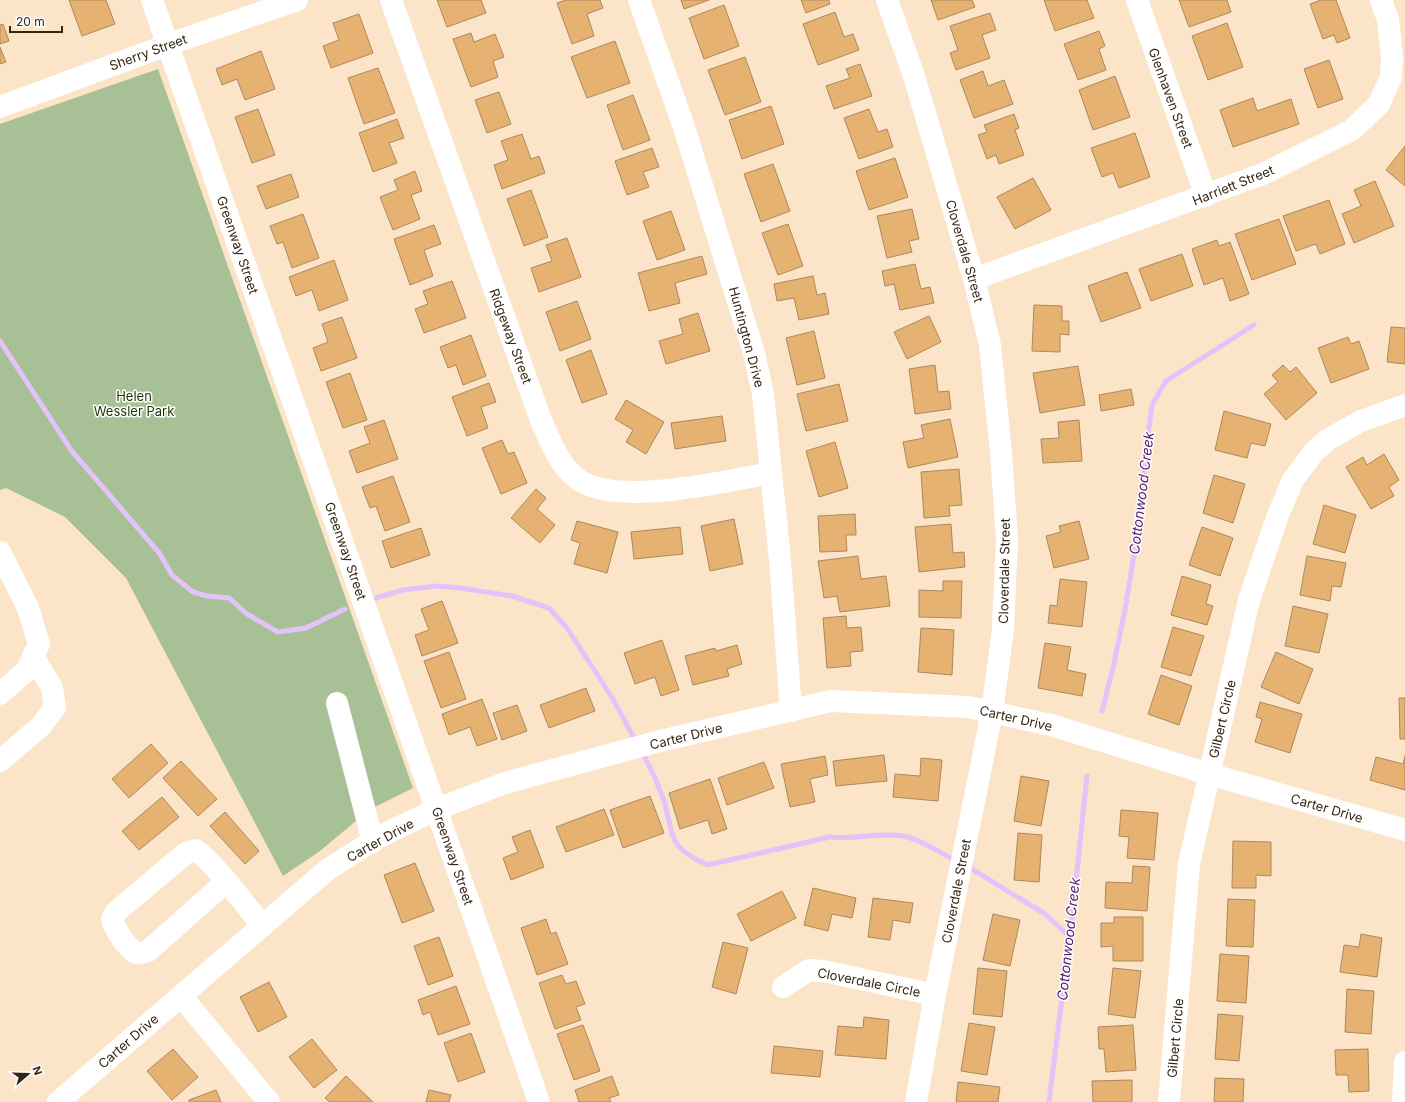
<svg xmlns="http://www.w3.org/2000/svg" width="1405" height="1102" font-family="Inter,sans-serif">
<style>
.green{fill:#a8c095}
.lines{fill:none;stroke-linecap:round;stroke-linejoin:round}
.stream{stroke:#e3c3f9;stroke-width:5}
.building{fill:#e6b271;stroke:#ac885d}
.minor{stroke:#fff;stroke-width:22}
.labels{text-anchor:middle;dominant-baseline:central;stroke-width:3;stroke-linejoin:round;paint-order:stroke}
.street-label{font-size:13px;fill:#352614;stroke:#fff}
.park-label{font-size:13px;fill:#1c3301;stroke:#fff}
.water-label{font-size:14px;font-style:italic;fill:#54216e;stroke:#fff}
</style>
<rect width="100%" height="100%" fill="#fce4c9"/>
<polygon class="green" points="158,69 413,788 369,810 320,851 283,876 126,578 65,517 6,488 0,490 0,124"/>
<g class="lines">
<g class="stream">
<polyline points="0,341 71,450 160,554 172,575 193,592 207,596 229,598 247,614 278,632 306,628 345,609"/>
<polyline points="376,598 403,590 438,586 460,588 512,596 549,608 567,628 613,699 636,742"/>
<polyline points="1102,711 1113,668 1125,610 1142,506 1146,451 1152,405 1166,381 1254,325"/>
<path d="M 641,751 C 650,766 657,781 663,798 C 675,836 666,847 708,865 L 830,837 C 854,840 879,832 903,836 C 920,839 941,853 956,861"/>
<polyline points="967,866 1045,914 1070,937"/>
<polyline points="1049,1102 1073,910 1087,776"/>
</g>
</g>
<g class="building">
<polygon points="69,0 106,0 115,24 82,36"/>
<polygon points="437,0 481,0 486,13 447,27"/>
<polygon points="566,0 600,0 603,8 587,14 594,36 572,44 557,3"/>
<polygon points="681,0 709,0 684,9"/>
<polygon points="801,0 829,0 830,4 806,13"/>
<polygon points="931,0 972,0 975,7 938,20"/>
<polygon points="1044,0 1087,0 1094,18 1055,31"/>
<polygon points="1179,0 1227,0 1231,12 1189,27"/>
<polygon points="1321,0 1336,0 1350,38 1337,43 1334,35 1323,39 1310,4"/>
<polygon points="724,5 739,46 704,59 689,18"/>
<polygon points="835,12 844,37 853,34 859,50 818,65 803,24"/>
<polygon points="990,13 996,30 982,35 990,58 956,70 950,53 958,50 950,26"/>
<polygon points="359,14 373,53 331,68 323,46 339,40 333,23"/>
<polygon points="1227,23 1243,67 1208,80 1192,36"/>
<polygon points="3,24 9,41 0,44 0,25"/>
<polygon points="1099,31 1105,46 1099,49 1106,70 1078,80 1064,44"/>
<polygon points="471,33 474,42 495,34 504,57 493,61 498,77 471,87 453,39"/>
<polygon points="615,41 630,83 587,98 571,57"/>
<polygon points="0,47 6,62 0,64"/>
<polygon points="261,51 275,89 245,100 237,79 222,85 216,69"/>
<polygon points="745,57 761,102 725,115 708,70"/>
<polygon points="1329,60 1343,99 1318,108 1304,69"/>
<polygon points="860,64 872,96 834,109 826,86 850,78 846,69"/>
<polygon points="378,68 395,113 364,124 348,78"/>
<polygon points="983,71 988,86 1004,80 1013,104 974,118 960,80"/>
<polygon points="1115,76 1130,117 1093,130 1079,90"/>
<polygon points="499,92 511,124 487,133 475,100"/>
<polygon points="633,95 650,140 623,150 607,105"/>
<polygon points="1253,98 1257,111 1291,99 1299,124 1233,147 1220,110"/>
<polygon points="771,106 784,144 742,159 729,120"/>
<polygon points="258,109 275,155 252,163 235,117"/>
<polygon points="869,109 878,132 887,129 893,147 859,159 844,118"/>
<polygon points="1014,114 1019,128 1015,130 1024,155 999,164 996,155 987,159 978,135 987,132 984,125"/>
<polygon points="397,119 404,138 389,143 397,163 373,172 359,133"/>
<polygon points="1135,133 1150,177 1119,188 1113,173 1102,177 1091,148"/>
<polygon points="522,134 531,159 539,156 545,173 502,189 494,165 508,160 501,141"/>
<polygon points="1405,146 1405,186 1386,170"/>
<polygon points="652,148 659,167 643,172 649,187 627,195 615,161"/>
<polygon points="895,158 908,197 869,210 856,171"/>
<polygon points="773,164 790,211 761,222 744,174"/>
<polygon points="415,171 422,191 411,195 420,219 393,230 380,197 398,190 394,180"/>
<polygon points="291,174 299,197 266,209 257,186"/>
<polygon points="1033,178 1051,210 1015,229 997,197"/>
<polygon points="1375,181 1394,226 1354,243 1342,214 1361,206 1354,190"/>
<polygon points="531,190 548,237 524,246 507,199"/>
<polygon points="1329,200 1345,244 1320,254 1316,244 1296,251 1283,216"/>
<polygon points="912,209 919,239 909,241 912,252 887,258 877,216"/>
<polygon points="671,211 685,250 657,260 643,221"/>
<polygon points="303,214 319,258 292,268 283,242 277,244 270,226"/>
<polygon points="1279,219 1296,264 1252,280 1235,234"/>
<polygon points="788,224 803,266 778,275 762,233"/>
<polygon points="434,225 441,244 424,250 433,276 410,285 394,239"/>
<polygon points="567,238 581,277 539,292 531,268 552,261 546,245"/>
<polygon points="1217,240 1219,246 1230,242 1249,294 1230,301 1223,278 1204,285 1192,249"/>
<polygon points="1182,254 1193,286 1151,301 1139,269"/>
<polygon points="702,256 707,274 675,283 680,303 649,311 638,273"/>
<polygon points="334,260 348,300 319,311 312,290 296,296 289,277"/>
<polygon points="915,264 921,289 930,287 934,303 900,310 894,284 885,286 882,271"/>
<polygon points="1127,272 1141,308 1101,322 1088,286"/>
<polygon points="813,276 817,295 825,293 829,314 799,320 794,298 777,301 774,284"/>
<polygon points="452,281 466,318 424,333 415,309 428,304 423,291"/>
<polygon points="577,301 591,339 560,351 546,312"/>
<polygon points="1034,305 1062,306 1062,321 1069,321 1069,335 1060,334 1060,352 1032,351"/>
<polygon points="698,313 710,351 666,364 659,341 683,334 679,319"/>
<polygon points="929,316 941,342 907,359 894,332"/>
<polygon points="342,317 357,358 321,371 313,348 328,342 322,324"/>
<polygon points="1391,327 1405,328 1405,364 1387,362"/>
<polygon points="814,331 825,378 797,385 786,338"/>
<polygon points="471,335 486,376 463,385 456,365 448,368 440,347"/>
<polygon points="1348,337 1351,344 1359,341 1369,369 1331,383 1318,348"/>
<polygon points="591,350 607,394 582,403 566,360"/>
<polygon points="935,365 938,392 949,391 951,409 915,414 909,369"/>
<polygon points="1283,365 1290,372 1296,367 1317,393 1286,420 1264,394 1278,382 1272,375"/>
<polygon points="1078,366 1085,405 1040,413 1033,373"/>
<polygon points="350,373 367,420 343,428 326,382"/>
<polygon points="489,383 496,402 481,407 488,428 467,436 452,397"/>
<polygon points="839,384 848,421 806,431 797,394"/>
<polygon points="1131,389 1134,405 1101,411 1099,395"/>
<polygon points="626,400 664,422 646,454 626,442 633,430 615,419"/>
<polygon points="1224,411 1271,424 1265,446 1251,443 1247,458 1215,450"/>
<polygon points="722,416 726,441 675,449 671,423"/>
<polygon points="950,419 958,457 908,468 903,442 924,438 921,425"/>
<polygon points="384,420 398,459 357,473 349,451 370,443 364,427"/>
<polygon points="1079,420 1082,461 1043,463 1041,439 1059,438 1058,422"/>
<polygon points="502,440 508,454 514,452 527,483 501,494 482,448"/>
<polygon points="835,442 848,488 819,497 806,451"/>
<polygon points="1384,454 1399,480 1389,487 1394,496 1371,509 1346,467 1363,457 1367,465"/>
<polygon points="959,469 962,505 949,506 950,516 924,518 921,472"/>
<polygon points="1214,475 1245,484 1233,523 1203,513"/>
<polygon points="393,476 410,522 385,531 376,506 370,508 362,487"/>
<polygon points="536,489 546,498 537,509 555,525 540,543 511,518"/>
<polygon points="1324,505 1356,515 1345,553 1313,544"/>
<polygon points="855,514 856,535 846,535 847,551 820,552 818,516"/>
<polygon points="734,519 743,564 710,571 701,526"/>
<polygon points="577,521 618,532 607,573 574,564 580,543 571,540"/>
<polygon points="1079,521 1089,559 1054,568 1046,536 1061,532 1059,526"/>
<polygon points="951,524 953,553 964,552 965,567 919,572 915,527"/>
<polygon points="680,527 683,554 634,559 631,532"/>
<polygon points="1202,527 1233,538 1220,576 1189,565"/>
<polygon points="421,528 430,555 391,568 382,541"/>
<polygon points="858,556 861,579 886,576 890,606 840,612 837,596 824,598 818,561"/>
<polygon points="1307,556 1346,563 1341,587 1332,586 1330,601 1300,595"/>
<polygon points="1182,576 1211,585 1206,604 1213,606 1207,625 1171,615"/>
<polygon points="1060,579 1087,582 1082,627 1048,623 1050,605 1057,606"/>
<polygon points="943,581 962,581 961,618 919,617 919,590 943,591"/>
<polygon points="442,601 458,643 422,656 415,635 429,630 421,609"/>
<polygon points="1293,606 1328,614 1319,653 1285,646"/>
<polygon points="846,616 847,628 861,627 863,651 850,652 851,666 827,668 823,618"/>
<polygon points="1173,627 1204,636 1191,676 1161,667"/>
<polygon points="921,628 954,630 952,675 918,672"/>
<polygon points="662,640 679,690 661,696 655,677 635,684 624,653"/>
<polygon points="1045,643 1071,647 1067,670 1086,674 1082,696 1038,688"/>
<polygon points="737,645 742,664 727,669 729,676 693,685 685,656 715,648 716,651"/>
<polygon points="449,652 466,699 441,708 424,661"/>
<polygon points="1276,652 1313,669 1299,704 1261,687"/>
<polygon points="1161,675 1192,686 1179,725 1148,714"/>
<polygon points="586,688 595,711 549,728 540,705"/>
<polygon points="1399,698 1405,698 1405,739 1400,739"/>
<polygon points="482,699 497,739 477,746 470,727 449,735 442,714"/>
<polygon points="1260,702 1302,714 1290,753 1255,742 1262,719 1256,717"/>
<polygon points="517,705 527,731 502,740 493,713"/>
<polygon points="151,744 168,763 129,798 112,779"/>
<polygon points="884,755 887,781 836,786 833,761"/>
<polygon points="825,756 828,775 810,779 815,802 790,807 781,764"/>
<polygon points="1405,756 1405,790 1370,780 1376,757 1403,764"/>
<polygon points="921,758 942,760 938,801 893,797 895,774 920,776"/>
<polygon points="181,761 217,799 198,816 163,778"/>
<polygon points="764,762 774,788 727,805 718,778"/>
<polygon points="1021,776 1049,781 1041,826 1014,821"/>
<polygon points="710,779 727,829 712,834 708,820 680,829 669,793"/>
<polygon points="650,796 664,833 623,848 610,810"/>
<polygon points="162,797 179,817 139,850 122,831"/>
<polygon points="604,809 614,835 566,852 556,827"/>
<polygon points="1121,810 1158,813 1154,860 1127,858 1129,837 1119,836"/>
<polygon points="225,812 259,851 245,864 210,826"/>
<polygon points="530,830 544,867 511,880 503,858 518,852 512,837"/>
<polygon points="1018,833 1042,835 1039,882 1014,880"/>
<polygon points="1233,841 1271,842 1271,876 1256,875 1256,888 1232,888"/>
<polygon points="415,863 434,911 402,923 384,875"/>
<polygon points="1133,866 1150,867 1147,911 1105,908 1106,882 1132,883"/>
<polygon points="813,888 856,898 852,918 832,914 828,931 804,925"/>
<polygon points="782,891 796,918 751,941 737,914"/>
<polygon points="873,898 913,903 910,923 893,920 890,940 868,937"/>
<polygon points="1228,899 1255,900 1253,947 1226,946"/>
<polygon points="993,914 1020,920 1010,966 983,960"/>
<polygon points="1114,917 1143,917 1143,961 1113,961 1113,946 1101,947 1101,923 1114,923"/>
<polygon points="546,919 551,934 556,932 568,964 537,975 521,928"/>
<polygon points="1361,934 1382,938 1377,977 1340,972 1344,945 1359,947"/>
<polygon points="439,937 453,976 428,985 414,946"/>
<polygon points="723,942 748,948 736,994 712,987"/>
<polygon points="1220,954 1249,956 1246,1003 1217,1001"/>
<polygon points="978,968 1007,971 1002,1017 973,1014"/>
<polygon points="1113,968 1141,971 1135,1018 1108,1014"/>
<polygon points="562,975 566,984 576,981 585,1004 576,1007 581,1020 555,1029 539,983"/>
<polygon points="269,982 287,1017 258,1032 240,997"/>
<polygon points="456,986 470,1024 438,1035 430,1012 423,1015 418,1000"/>
<polygon points="1347,989 1374,991 1371,1034 1345,1032"/>
<polygon points="1218,1014 1243,1016 1239,1061 1215,1059"/>
<polygon points="864,1017 889,1020 886,1059 835,1055 838,1026 863,1028"/>
<polygon points="969,1023 995,1027 987,1075 961,1071"/>
<polygon points="583,1025 600,1071 574,1080 557,1034"/>
<polygon points="1133,1025 1136,1070 1106,1072 1104,1049 1099,1049 1098,1027"/>
<polygon points="471,1033 485,1072 458,1082 444,1043"/>
<polygon points="312,1039 337,1070 314,1088 289,1057"/>
<polygon points="774,1046 823,1051 820,1077 771,1073"/>
<polygon points="173,1049 198,1077 172,1100 147,1071"/>
<polygon points="1368,1049 1369,1091 1349,1092 1348,1075 1336,1075 1335,1050"/>
<polygon points="346,1076 373,1102 330,1102 325,1098"/>
<polygon points="612,1076 619,1095 609,1098 611,1102 579,1102 575,1090"/>
<polygon points="1215,1078 1244,1079 1243,1102 1214,1102"/>
<polygon points="1132,1080 1132,1102 1093,1102 1092,1081"/>
<polygon points="958,1082 1000,1087 998,1102 956,1102"/>
<polygon points="216,1090 221,1102 189,1102 189,1100"/>
<polygon points="429,1090 451,1095 449,1102 426,1102"/>
</g>
<g class="lines">
<g class="minor">
<polyline points="152,0 539,1102"/>
<path d="M 391,0 L 542,423 C 551,442 559,464 575,477 C 612,509 725,481 771,473"/>
<polyline points="639,0 683,124 754,353 763,394 780,560 791,711"/>
<polyline points="887,0 914,76 974,279 990,345 1001,453 1007,540 1003,629 992,712 935,995 916,1102"/>
<polyline points="1137,0 1206,196"/>
<polyline points="0,107 167,45 297,0"/>
<polyline points="974,279 1263,174 1352,130 1379,104 1391,77 1392,58 1388,20 1381,0"/>
<polyline points="0,552 28,608 39,644 27,670 0,694"/>
<polyline points="337,703 373,842"/>
<polyline points="0,761 41,726 55,707 52,688 33,656"/>
<path d="M 226,882 L 148,951 C 143,953 137,955 133,951 C 124,944 115,929 112,919 L 116,912 L 186,853 L 196,850 C 221,870 242,902 263,926"/>
<polyline points="783,987 809,970 823,971 935,995"/>
<polyline points="182,997 269,1102"/>
<polyline points="58,1102 327,870 379,837 437,809 505,783 656,742 831,701 968,707 1051,725 1209,774 1405,830"/>
<polyline points="1169,1102 1189,864 1249,600 1278,515 1293,480 1312,454 1327,440 1361,421 1405,405"/>
<polyline points="1403,1102 1405,1062"/>
</g>
</g>
<g class="labels">
<g class="street-label">
<text transform="translate(148 52) rotate(-20)">Sherry Street</text>
<text transform="translate(1171 98) rotate(70)">Glenhaven Street</text>
<text transform="translate(1233 185) rotate(-22)">Harriett Street</text>
<text transform="translate(238 245) rotate(71)">Greenway Street</text>
<text transform="translate(965 251) rotate(74)">Cloverdale Street</text>
<text transform="translate(511 336) rotate(70)">Ridgeway Street</text>
<text transform="translate(747 337) rotate(75)">Huntington Drive</text>
<text transform="translate(346 551) rotate(71)">Greenway Street</text>
<text transform="translate(1004 571) rotate(-89)">Cloverdale Street</text>
<text transform="translate(1016 718) rotate(13)">Carter Drive</text>
<text transform="translate(1222 719) rotate(-77)">Gilbert Circle</text>
<text transform="translate(686 736) rotate(-14)">Carter Drive</text>
<text transform="translate(1327 808) rotate(16)">Carter Drive</text>
<text transform="translate(380 840) rotate(-29)">Carter Drive</text>
<text transform="translate(453 856) rotate(71)">Greenway Street</text>
<text transform="translate(956 891) rotate(-79)">Cloverdale Street</text>
<text transform="translate(869 982) rotate(11)">Cloverdale Circle</text>
<text transform="translate(1175 1038) rotate(-85)">Gilbert Circle</text>
<text transform="translate(128 1041) rotate(-41)">Carter Drive</text>
</g>
<g class="park-label">
<text x="134" y="396">Helen<tspan x="134" dy="15">Wessler Park</tspan></text>
</g>
<g class="water-label">
<text transform="translate(1141 493) rotate(-83)">Cottonwood Creek</text>
<text transform="translate(1068 939) rotate(-84)">Cottonwood Creek</text>
</g>
</g>
<g transform="translate(28 1074) rotate(70)" stroke="#ffffff" stroke-width="3" paint-order="stroke">
<path d="M0-3L7 15L0 10L-7 15Z" fill="#352614"/>
<text y="-6" font-size="11" font-weight="bold" text-anchor="middle" fill="#352614">N</text>
</g>
<path d="M10 26v6h52v-6" fill="none" stroke="#352614" stroke-width="2"/>
<text x="16" y="26" font-size="12" fill="#352614" stroke="#ffffff" stroke-width="3" paint-order="stroke">20 m</text>
</svg>
